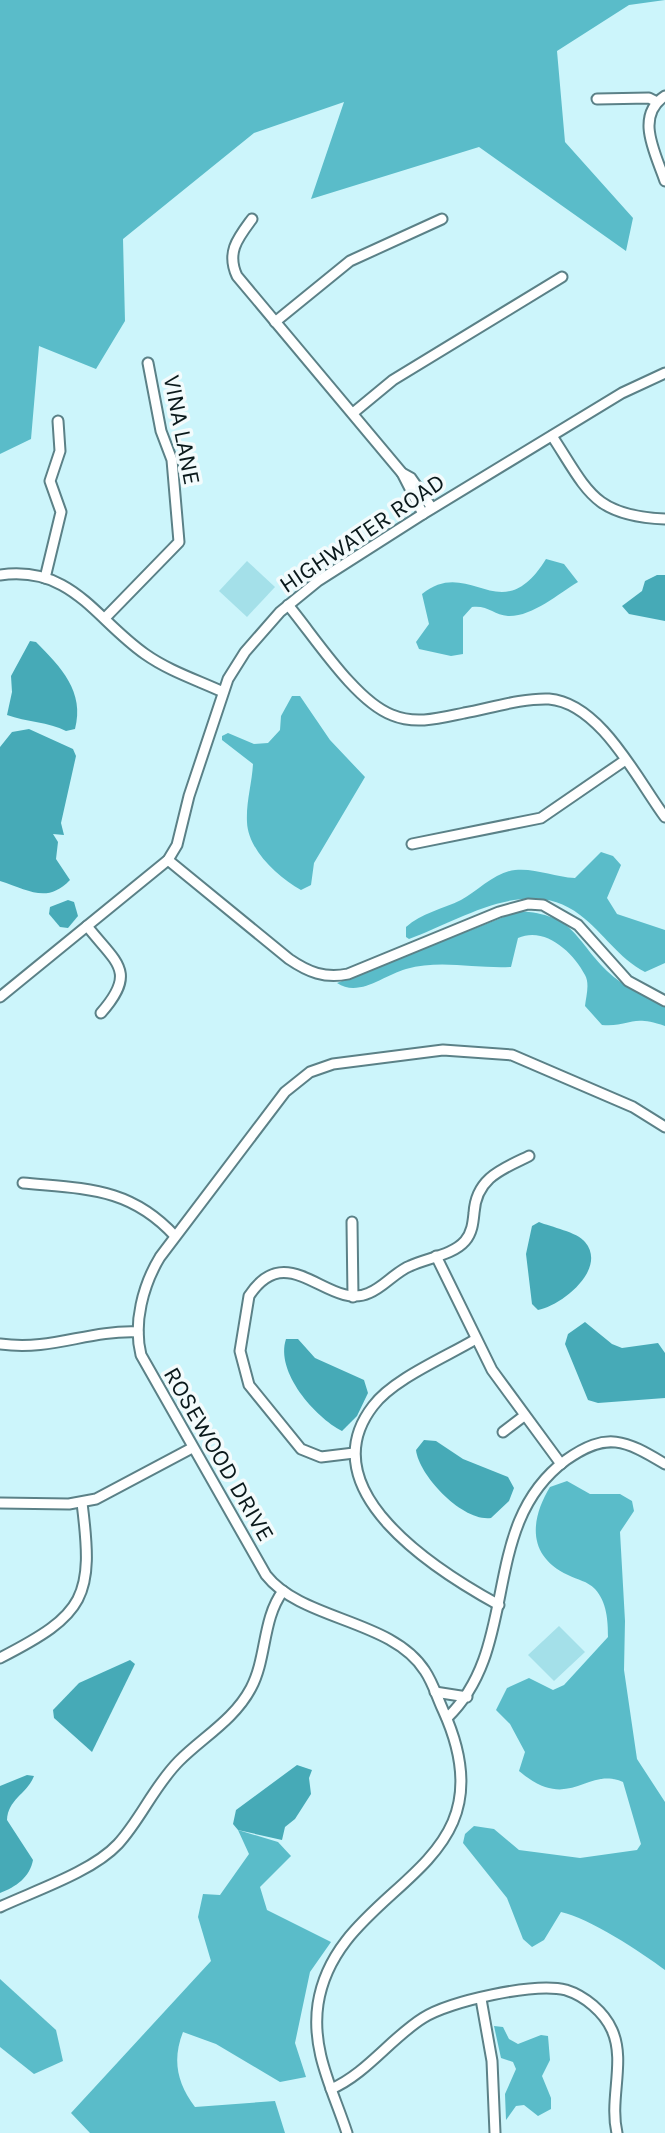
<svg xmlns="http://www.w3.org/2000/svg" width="665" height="2133" font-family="Karla,sans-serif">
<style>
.green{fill:#a4e0e9}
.forest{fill:#5abcc9}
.water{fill:#46aab7}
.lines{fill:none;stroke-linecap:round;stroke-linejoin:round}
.minor-casing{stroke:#5b8187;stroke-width:13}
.minor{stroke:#fff;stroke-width:9}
.labels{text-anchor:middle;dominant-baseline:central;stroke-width:7;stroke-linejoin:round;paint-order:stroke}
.street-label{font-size:24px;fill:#0a191b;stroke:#f3fbfc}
</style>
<rect width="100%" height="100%" fill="#ccf5fb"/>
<g class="green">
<polygon points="247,561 275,587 247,617 219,591"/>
<polygon points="559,1626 585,1652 554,1681 528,1655"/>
</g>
<g class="forest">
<polygon points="0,0 665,0 629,5 557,51 565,142 633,218 626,251 479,147 311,199 344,102 254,133 123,239 125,321 96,369 39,346 31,439 0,454"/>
<path d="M 546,559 L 564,564 L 578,582 C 558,594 532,617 508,616 C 494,615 488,605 472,607 L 463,617 L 463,654 L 451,656 L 419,649 L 416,642 L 429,624 L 422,594 C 470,555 501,632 546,559 Z"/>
<path d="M 292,696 L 300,696 L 330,740 L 365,777 L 314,863 L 311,885 L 301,890 C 278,877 248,850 247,822 C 246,802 252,783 253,764 L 222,740 L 222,736 L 228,733 L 254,744 L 268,743 L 280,730 L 281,716 Z"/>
<path d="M 601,852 L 613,856 L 621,865 L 607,898 L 617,914 L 665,930 L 665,963 L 645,972 C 618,958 604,933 580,915 C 528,874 461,920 409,939 L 406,937 L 406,927 C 421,913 443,909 461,900 C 478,891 495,872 515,870 C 536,868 554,877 575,878 Z"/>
<path d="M 519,911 C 575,915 573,937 607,971 C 624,987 643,996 665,1005 L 665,1026 C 629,1014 632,1027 602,1025 L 585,1006 C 586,996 590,984 585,975 C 573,952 545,926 518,938 L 511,967 C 476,969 441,959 406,969 C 384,975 359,998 337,983 Z"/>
<path d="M 567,1481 L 590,1494 L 620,1494 L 632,1501 L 634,1511 L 620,1532 L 625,1621 L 624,1670 L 637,1759 L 665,1802 L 665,1970 C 641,1952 589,1918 561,1912 L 544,1940 L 532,1947 L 523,1939 L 507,1898 L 463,1843 L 465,1834 L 474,1826 L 494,1829 L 519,1850 L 580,1858 L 637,1850 L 641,1844 L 623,1782 C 585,1766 570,1814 519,1771 L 525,1752 L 510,1724 L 496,1710 L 507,1688 L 529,1678 L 553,1690 L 564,1685 L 608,1637 C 608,1621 607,1602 595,1589 C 587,1581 578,1580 568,1575 C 527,1556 530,1520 550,1487 Z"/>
<path d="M 238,1830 L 278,1842 L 291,1856 L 260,1887 L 267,1910 L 331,1942 L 310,1972 L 295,2043 L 306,2077 L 280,2082 L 216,2044 L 183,2032 C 172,2060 177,2083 195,2107 L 275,2101 L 285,2133 L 90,2133 L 71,2113 L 211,1961 L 198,1917 L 203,1894 L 220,1895 L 249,1854 Z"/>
<polygon points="0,1979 56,2030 63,2061 34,2074 0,2047"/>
<polygon points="494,2026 503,2027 509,2039 518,2044 541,2035 548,2036 550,2060 542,2076 551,2098 551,2109 538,2116 524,2105 516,2106 506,2120 505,2094 516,2069 513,2062 501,2058"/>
</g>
<g class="water">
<polygon points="657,575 665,575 665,621 629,614 622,606 642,591 645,581"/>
<path d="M 30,641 L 36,642 C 61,667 85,692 75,729 L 66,731 C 49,722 26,722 7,715 L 12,692 L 11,676 Z"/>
<path d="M 29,729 L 73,749 L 76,756 L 61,823 L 64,835 L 53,834 L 58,842 L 56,859 L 70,880 C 47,904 29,890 0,881 L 0,747 L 12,732 Z"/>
<polygon points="68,900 74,902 78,916 68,928 60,927 49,914 50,907"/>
<path d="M 539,1222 C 551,1227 577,1232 585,1242 C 608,1269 561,1306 538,1310 L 532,1304 L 526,1254 L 532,1226 Z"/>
<polygon points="585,1322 612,1344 622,1348 658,1343 665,1353 665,1398 598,1403 588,1400 565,1344 568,1334"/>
<path d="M 286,1339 L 298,1339 L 315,1358 L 364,1380 L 368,1393 L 357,1416 L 342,1431 C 315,1417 275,1372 286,1339 Z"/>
<path d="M 424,1440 L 436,1441 L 463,1459 L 508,1477 L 514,1488 L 509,1501 L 491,1518 C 463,1522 419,1476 416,1450 Z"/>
<polygon points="130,1660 135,1664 92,1752 54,1718 53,1710 79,1683"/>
<polygon points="297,1765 312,1770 309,1778 311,1794 295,1819 285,1827 282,1840 238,1830 233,1824 236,1810"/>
<path d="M 27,1775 L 34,1776 C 27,1794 8,1799 7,1820 L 33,1860 C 30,1877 16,1887 0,1893 L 0,1786 Z"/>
</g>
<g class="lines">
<defs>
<g id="minor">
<path d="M 665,96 C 634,116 656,154 665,181"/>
<polyline points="597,99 649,98 657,102"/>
<path d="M 252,219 C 238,238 226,252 237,276 L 402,473 L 411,478 L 432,508"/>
<polyline points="275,322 350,261 442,219"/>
<polyline points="353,413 393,380 562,277"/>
<path d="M 552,436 C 588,491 593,516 665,519"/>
<polyline points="402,473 423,514"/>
<path d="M 0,575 C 72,565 95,619 145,654 C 169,671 197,680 223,692"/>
<polyline points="45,578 61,512 50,481 60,451 58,421"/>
<path d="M 288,605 C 314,636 355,701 392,715 C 416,725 440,718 464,713 C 491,708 522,698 549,699 C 600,703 637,779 665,817"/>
<polyline points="105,618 179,542 172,460 161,431 148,363"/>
<polyline points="412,844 541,818 624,761"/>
<path d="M 168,860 L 289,959 C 308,972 325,979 348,974 L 499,912 L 528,904 L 543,905 L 578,925 L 628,981 L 665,1001"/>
<path d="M 87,926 C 116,963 138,971 101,1013"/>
<polyline points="0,997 168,860 177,845 189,796 228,679 245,652 280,612 318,581 423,514 622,393 665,373"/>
<path d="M 23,1183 C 86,1189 130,1187 175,1236"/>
<polyline points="352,1222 353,1297"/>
<polyline points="436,1256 492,1370 561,1464"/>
<path d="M 476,1339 C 446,1357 393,1379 373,1406 C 308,1490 437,1571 499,1605"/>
<path d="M 0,1344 C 54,1351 86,1330 138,1332"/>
<polyline points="503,1432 524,1416"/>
<path d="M 354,1453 L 321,1457 L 301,1449 L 249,1385 L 240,1351 L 249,1296 C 288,1236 329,1312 369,1293 C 384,1287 395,1272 410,1266 C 427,1258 453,1255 465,1241 C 472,1233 473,1223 474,1213 C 476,1178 502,1169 529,1156"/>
<polyline points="0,1503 69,1504 96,1499 192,1448"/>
<path d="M 0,1658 C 86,1614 94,1597 82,1503"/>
<polyline points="435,1692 467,1697"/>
<path d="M 447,1718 C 522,1646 478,1525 566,1460 C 607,1431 625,1440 665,1464"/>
<path d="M 0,1907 C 34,1891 92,1872 118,1844 C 141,1819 154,1786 179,1761 C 203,1737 234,1720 251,1688 C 267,1658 262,1619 283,1591"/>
<polyline points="481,1999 492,2061 495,2133"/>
<path d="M 331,2089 C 366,2074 391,2038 423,2018 C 450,2001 535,1982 566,1990 C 585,1996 604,2012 612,2030 C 626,2061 609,2099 617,2133"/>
<path d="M 347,2133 C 333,2090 311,2051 318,2004 C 337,1880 518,1874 443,1710 C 437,1697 433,1683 425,1671 C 392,1619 302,1621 266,1575 L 141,1355 C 133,1323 143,1285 160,1257 L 285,1092 L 310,1072 L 333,1064 L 443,1050 L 512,1055 L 633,1107 L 665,1127"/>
</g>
</defs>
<use href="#minor" class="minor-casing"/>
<use href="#minor" class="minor"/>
</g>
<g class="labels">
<g class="street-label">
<text transform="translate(182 430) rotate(79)">VINA LANE</text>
<text transform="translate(362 533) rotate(-34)">HIGHWATER ROAD</text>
<text transform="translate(219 1454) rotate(60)">ROSEWOOD DRIVE</text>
</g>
</g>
</svg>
